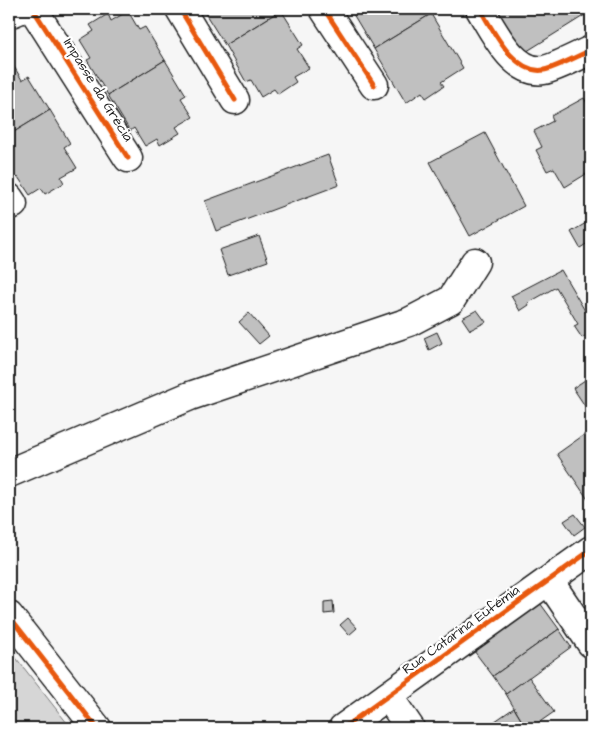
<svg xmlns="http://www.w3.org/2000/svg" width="600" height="737" font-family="'Architects Daughter',sans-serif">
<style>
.green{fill:#d6d6d6;stroke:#797979}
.building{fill:#c0c0c0;stroke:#1c1c1c}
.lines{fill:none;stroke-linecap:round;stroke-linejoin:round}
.minor-casing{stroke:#1c1c1c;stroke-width:31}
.minor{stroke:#fff;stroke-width:28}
.cycleway-casing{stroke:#fff;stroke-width:8}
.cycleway{stroke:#e8590c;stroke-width:5}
.labels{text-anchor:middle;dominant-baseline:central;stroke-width:4.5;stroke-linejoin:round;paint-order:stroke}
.street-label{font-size:14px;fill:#1c1c1c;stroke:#fff}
</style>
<rect width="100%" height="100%" fill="#f6f6f6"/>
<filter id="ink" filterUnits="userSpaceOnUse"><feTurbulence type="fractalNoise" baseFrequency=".02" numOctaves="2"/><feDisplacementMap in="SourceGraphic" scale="10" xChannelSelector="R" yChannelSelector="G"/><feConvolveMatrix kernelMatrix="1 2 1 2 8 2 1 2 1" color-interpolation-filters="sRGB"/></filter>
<g filter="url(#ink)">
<polygon class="green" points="9,649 71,728 9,728"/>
<g class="building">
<polygon points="205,9 281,9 281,10 225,45 203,10"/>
<polygon points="350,9 428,9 431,14 374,49"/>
<polygon points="496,9 581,9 585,15 524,53"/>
<polygon points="281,10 303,45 297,49 309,68 293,77 296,82 278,94 274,89 261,97 251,80 246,82 225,45"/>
<polygon points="128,11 139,30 145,27 165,60 108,95 87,60 91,58 80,40 94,31 90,25 108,14 111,21"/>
<polygon points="431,14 463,68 441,82 444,86 426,98 422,92 406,103 374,49"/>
<polygon points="10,60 22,80 29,76 50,110 9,135"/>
<polygon points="165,60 186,95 181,98 193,117 176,127 180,133 160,145 157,139 145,146 134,128 130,131 108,95"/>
<polygon points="584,98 591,110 591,171 565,187 554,168 547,171 536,150 542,147 534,131 553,121 551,116"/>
<polygon points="50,110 70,143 64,147 77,168 61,177 64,183 45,194 41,188 30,195 18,177 13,181 9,174 9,135"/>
<polygon points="485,133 524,206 470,236 430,162"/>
<polygon points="328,155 339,185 216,231 205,201"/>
<polygon points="591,220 591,241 580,248 571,232"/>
<polygon points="259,236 268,261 228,275 219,250"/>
<polygon points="561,270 591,321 591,332 582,338 574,326 578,324 556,287 528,303 529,305 520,311 511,296"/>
<polygon points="477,310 486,322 470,330 462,318"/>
<polygon points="249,313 269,336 259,344 239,322"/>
<polygon points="437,332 442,343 429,350 424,338"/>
<polygon points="591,376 591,415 573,388"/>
<polygon points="588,432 591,436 591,499 589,501 557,454"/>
<polygon points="575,514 585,527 574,535 564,521"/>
<polygon points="333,601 334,613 324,614 324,602"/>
<polygon points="540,603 559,629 493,676 474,651"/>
<polygon points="348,618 357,628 349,635 340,625"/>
<polygon points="559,629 571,647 506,694 493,676"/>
<polygon points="529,677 554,712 531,728 526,728 506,694"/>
<polygon points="514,708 526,728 485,728"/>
</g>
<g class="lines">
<defs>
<g id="minor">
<polyline points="33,9 128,158"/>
<polyline points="180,9 235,100"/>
<polyline points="324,9 374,85"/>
<path d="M 480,9 C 493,30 514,75 544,70 C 555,68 580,55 591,50"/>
<polyline points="9,14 21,9"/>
<polyline points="9,198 13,204"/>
<polyline points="9,473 190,396 409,322 451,300 475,262"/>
<polyline points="549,581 591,643"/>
<polyline points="9,616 97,728"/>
<polyline points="388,696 410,728"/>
<polyline points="343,728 591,550"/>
</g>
</defs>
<use href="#minor" class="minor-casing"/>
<use href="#minor" class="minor"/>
<defs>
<g id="cycleway">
<polyline points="33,9 128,158"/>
<polyline points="180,9 235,100"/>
<polyline points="324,9 374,85"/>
<path d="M 480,9 C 493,30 514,75 544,70 C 555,68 580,55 591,50"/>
<polyline points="9,616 97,728"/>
<polyline points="343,728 591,550"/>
</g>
</defs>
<use href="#cycleway" class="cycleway-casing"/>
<use href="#cycleway" class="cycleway"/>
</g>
</g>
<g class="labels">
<g class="street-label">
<text transform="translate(98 90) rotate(58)">Impasse da Grécia</text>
<text transform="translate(461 630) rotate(-36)">Rua Catarina Eufémia</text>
</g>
</g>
<rect width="600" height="737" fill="none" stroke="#fff" stroke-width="30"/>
<rect x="15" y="15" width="570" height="707" fill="none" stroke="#1c1c1c" stroke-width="2" filter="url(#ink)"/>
</svg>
